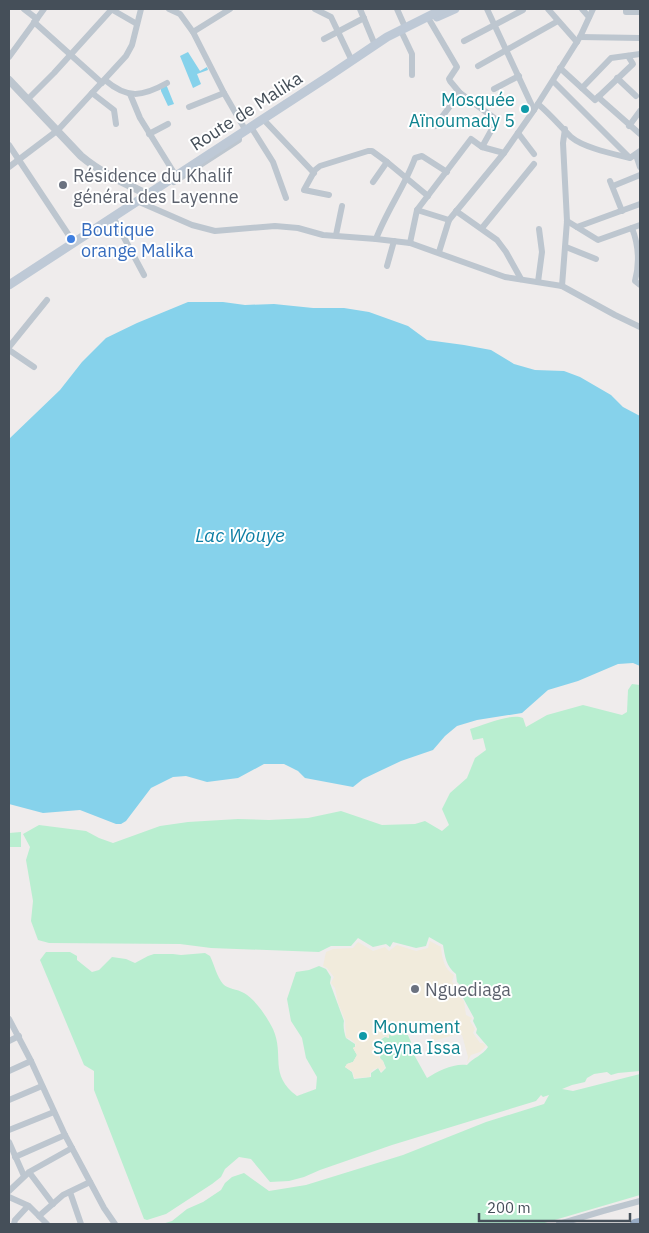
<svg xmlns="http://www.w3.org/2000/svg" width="649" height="1233" font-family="'IBM Plex Sans',sans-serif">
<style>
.green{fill:#b9eed0}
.sand{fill:#f1ebdc}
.water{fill:#86d2eb}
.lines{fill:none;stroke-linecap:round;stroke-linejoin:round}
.minor{stroke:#bdc6cf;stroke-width:6}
.tertiary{stroke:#bdc6cf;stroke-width:8}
.secondary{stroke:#bec9d6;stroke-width:9}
.trunk{stroke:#97abc4;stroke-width:10}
.culture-dot{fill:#0f9aa8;stroke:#fff;stroke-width:2}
.worship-dot{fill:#6b7280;stroke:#fff;stroke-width:2}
.shop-dot{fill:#3f7fe0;stroke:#fff;stroke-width:2}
.labels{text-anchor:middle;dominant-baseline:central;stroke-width:4;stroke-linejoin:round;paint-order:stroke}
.culture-label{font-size:18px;fill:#0d838f;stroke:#fff;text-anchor:end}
.street-label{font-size:18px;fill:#454f59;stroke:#fff}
.worship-label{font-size:18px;fill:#5b616d;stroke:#fff;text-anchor:start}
.shop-label{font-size:18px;fill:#366cbe;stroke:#fff;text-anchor:start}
.water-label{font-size:19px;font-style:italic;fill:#0d7ea4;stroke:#fff}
</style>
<rect width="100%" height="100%" fill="#efecec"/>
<g class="green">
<path d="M 632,684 L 640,685 L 640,1071 L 618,1073 L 611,1075 L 607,1072 L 594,1074 L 587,1078 L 585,1082 L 572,1085 L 562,1089 L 573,1091 L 640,1074 L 640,1195 L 541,1224 L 162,1224 L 172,1221 L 187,1209 L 203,1202 L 221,1190 L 225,1183 L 232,1177 L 244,1173 L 269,1191 L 306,1185 L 403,1155 L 486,1122 L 544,1104 L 549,1095 L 543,1097 L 541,1095 L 536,1101 L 392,1145 L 320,1170 L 304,1177 L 289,1181 L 270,1182 L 251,1159 L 239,1157 L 225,1169 L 221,1177 L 212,1184 L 166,1214 L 147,1220 L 144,1219 L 94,1090 L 94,1071 L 84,1065 L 43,967 L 40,960 L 46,952 L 70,952 L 77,956 L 77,960 L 92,972 L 99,970 L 112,957 L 126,959 L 135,963 L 148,956 L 154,954 L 173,954 L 181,955 L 205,953 L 210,956 C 214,964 217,977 223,984 C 228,989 237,989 244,993 C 256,1000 267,1017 273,1029 C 285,1056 268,1074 297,1096 L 316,1089 L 317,1077 L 306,1058 L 302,1038 L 291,1021 L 287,999 L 296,972 L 309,970 L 319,966 L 326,969 L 331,977 L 330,983 L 344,1021 C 343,1026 344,1032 346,1038 L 355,1044 L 355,1047 L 353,1048 L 357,1055 L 353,1062 L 347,1064 L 345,1067 L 352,1072 L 354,1079 L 371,1077 L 371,1073 L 378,1068 L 381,1073 L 386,1068 L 383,1061 L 380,1058 L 381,1053 L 380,1040 L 385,1037 L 389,1038 L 389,1034 L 392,1036 L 399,1034 L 400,1032 L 406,1031 L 411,1042 L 412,1051 L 427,1078 C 438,1071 454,1063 467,1065 C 473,1058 483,1055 488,1047 L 476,1033 L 477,1029 L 473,1021 L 474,1018 L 462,996 L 462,987 L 457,982 L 456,974 C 446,966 445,957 443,945 L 429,937 L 426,946 L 416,948 L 393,942 L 390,947 L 386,944 L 373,947 L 358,938 L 351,946 L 331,946 L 319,952 L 211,948 L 180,944 L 49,943 L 38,940 L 31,921 L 33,901 L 26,860 L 30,847 L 23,834 L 39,825 L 86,831 L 99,838 L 113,843 L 160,826 L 188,822 L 238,819 L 269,820 L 308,818 L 341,811 L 382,825 L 415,824 L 425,821 L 442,831 L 449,825 L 442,809 L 450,793 L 467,778 L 475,758 L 486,750 L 483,738 L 473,740 L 470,729 C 484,725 510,713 523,718 L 526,727 L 547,715 L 583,705 L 622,715 L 627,712 L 628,690 Z"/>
<polygon points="21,832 21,847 9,847 9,833"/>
</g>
<path class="sand" d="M 430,941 L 441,947 C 442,958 444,969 454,975 L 452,982 L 459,988 L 459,996 L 464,1001 L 466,1015 L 472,1018 L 470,1021 L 475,1029 L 473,1033 L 480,1043 L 483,1043 L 486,1046 L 480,1052 L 471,1055 L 467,1063 L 468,1057 L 462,1035 L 458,1034 L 433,1041 L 429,1031 L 432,1027 L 424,1026 L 422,1028 L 419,1026 L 407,1029 L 404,1032 L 400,1031 L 399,1033 L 392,1036 L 389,1034 L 388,1038 L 385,1036 L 380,1039 L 379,1058 L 383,1061 L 385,1068 L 381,1072 L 379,1068 L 374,1069 L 370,1073 L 370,1077 L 354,1078 L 353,1072 L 345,1067 L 347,1064 L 353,1062 L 357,1055 L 353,1048 L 356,1046 L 355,1043 L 349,1038 L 346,1038 L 345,1020 L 338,1003 L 335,988 L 331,983 L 334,977 L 327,968 L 323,966 L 326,952 L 333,949 L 353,948 L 358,942 L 373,951 L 385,947 L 389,951 L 397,945 L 416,951 L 428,948 Z"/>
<g class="water">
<polygon points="188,52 200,71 207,67 208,70 197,74 201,84 193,88 180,56"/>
<polygon points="166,84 174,104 168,106 161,91 161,89"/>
<polygon points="188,302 223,302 245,305 274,304 313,308 344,308 369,312 408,326 427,340 464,345 491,350 514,364 535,370 564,371 580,377 611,395 623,407 640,416 640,666 633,663 618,664 578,681 548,690 522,713 477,720 457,726 445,736 433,750 401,761 384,769 363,779 353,787 305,778 298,771 284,764 264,764 238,778 207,782 186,776 173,777 151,788 126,821 121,824 116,824 80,810 43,813 9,804 9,439 60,390 82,362 106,338 137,323"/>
</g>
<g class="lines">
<g class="minor">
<polyline points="24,9 37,19"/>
<polyline points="111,9 137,24"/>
<polyline points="169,9 180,14 193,32 224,93 246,131"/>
<polyline points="315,9 331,17 352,61"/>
<polyline points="360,9 375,45"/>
<polyline points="397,9 405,27"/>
<polyline points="487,9 534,110"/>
<polyline points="548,9 577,42"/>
<polyline points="582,9 589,17"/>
<polyline points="626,9 626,12 640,12"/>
<polyline points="430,21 457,67 449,79 450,81 460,93 497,120 482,147"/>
<polyline points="34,22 102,83"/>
<polyline points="193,32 230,9"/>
<polyline points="403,35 412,54 412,75"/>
<polyline points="580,37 640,38"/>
<polyline points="324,39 364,18"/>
<polyline points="464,41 523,10"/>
<polyline points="9,57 44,9"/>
<polyline points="478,66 558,21"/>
<polyline points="560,68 595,100 633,64 628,56"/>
<polyline points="617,78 636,96"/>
<path d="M 105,80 C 127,99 142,97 167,83"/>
<polyline points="553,81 629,157"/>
<polyline points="582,88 611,58 640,54"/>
<polyline points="494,89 519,76"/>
<polyline points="92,93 114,110 116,124"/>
<polyline points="130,94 140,118 176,176"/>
<polyline points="598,97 640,134"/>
<polyline points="28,99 54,73 112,9"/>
<path d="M 538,104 C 550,114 560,126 571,137 C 584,148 614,154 630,158 L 640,151"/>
<polyline points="189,107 224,93"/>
<polyline points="263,119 314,173"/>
<polyline points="435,126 460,93"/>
<polyline points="629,126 640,111"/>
<polyline points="251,127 273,162 286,198"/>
<polyline points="518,133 534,154"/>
<polyline points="149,134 168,124"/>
<polyline points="9,145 74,243"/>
<polyline points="636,155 640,167"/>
<polyline points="387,162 428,196"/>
<polyline points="9,167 58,130 126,56 132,45 141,9"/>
<polyline points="610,181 622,211"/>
<polyline points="174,182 239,140 239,135"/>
<polyline points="613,186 640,175"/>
<polyline points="329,195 304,190 315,170 320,166 368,151 372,151 387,162 373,182"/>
<polyline points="137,201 192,225 215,231 275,226 298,228 323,235 376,239 410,243 505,277 562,286 615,315 640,327"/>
<polyline points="417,210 449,220"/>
<polyline points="456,211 497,240 506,252 521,279"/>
<polyline points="113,217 144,275"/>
<polyline points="567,221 598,240 640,225"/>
<polyline points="577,227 640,204"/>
<polyline points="482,228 534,164"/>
<path d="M 632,228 C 639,246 640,262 635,281 L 640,285"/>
<polyline points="336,235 342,206"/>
<path d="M 376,239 C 387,210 405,186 415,158 L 422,156 L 447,172"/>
<polyline points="410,243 417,210 471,139 482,147 504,153"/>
<polyline points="566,247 596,259"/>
<polyline points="439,252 449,220 504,153 534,110 580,37 593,9"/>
<polyline points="387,266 394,241"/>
<polyline points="538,282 542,252 539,229"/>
<polyline points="562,286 567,221 563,143 565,129"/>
<polyline points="9,347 47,300"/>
<polyline points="9,350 34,367"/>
<polyline points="9,1019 31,1061 65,1135 104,1208 115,1224"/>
<polyline points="9,1041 19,1036"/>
<polyline points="9,1071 31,1061"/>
<polyline points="9,1100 42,1086"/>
<polyline points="9,1130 54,1112"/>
<polyline points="9,1142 24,1176"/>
<polyline points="15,1157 65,1135"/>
<polyline points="9,1191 27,1174"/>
<polyline points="70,1192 81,1224"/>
<polyline points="9,1197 29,1206 47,1224"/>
<polyline points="53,1204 29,1172 72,1148"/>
<polyline points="39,1216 63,1195 90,1182"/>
<polyline points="14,1224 15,1220 28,1206"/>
<polyline points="559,1224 603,1211 640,1201"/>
</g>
<path class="tertiary" d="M 9,80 L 81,156 C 101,173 124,183 147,194"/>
<g class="secondary">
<polyline points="437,17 455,9"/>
<polyline points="9,285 329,76 387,37 443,9"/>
</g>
<polyline class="trunk" points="635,1224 640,1223"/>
</g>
<g class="culture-dot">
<circle cx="525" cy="109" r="5"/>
<circle cx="363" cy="1036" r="5"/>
</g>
<g class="worship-dot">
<circle cx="63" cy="185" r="5"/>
<circle cx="415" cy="989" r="5"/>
</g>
<circle class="shop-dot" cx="71" cy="239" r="5"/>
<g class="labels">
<g class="culture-label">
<text x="515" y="99">Mosquée<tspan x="515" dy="21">Aïnoumady 5</tspan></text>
<text x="373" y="1026" text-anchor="start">Monument<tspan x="373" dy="21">Seyna Issa</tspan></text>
</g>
<g class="street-label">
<text transform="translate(246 111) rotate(-33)">Route de Malika</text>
</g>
<g class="worship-label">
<text x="73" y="175">Résidence du Khalif<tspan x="73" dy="21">général des Layenne</tspan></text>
<text x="425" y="989">Nguediaga</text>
</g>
<g class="shop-label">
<text x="81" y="229">Boutique<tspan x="81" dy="21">orange Malika</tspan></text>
</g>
<g class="water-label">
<text x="240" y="535">Lac Wouye</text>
</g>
</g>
<rect width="649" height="1233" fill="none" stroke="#454f59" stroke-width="20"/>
<path d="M479 1213v8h151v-8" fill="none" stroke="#454f59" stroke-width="2.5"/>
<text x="487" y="1213" font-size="15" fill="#454f59" stroke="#ffffff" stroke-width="4" paint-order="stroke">200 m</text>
</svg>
